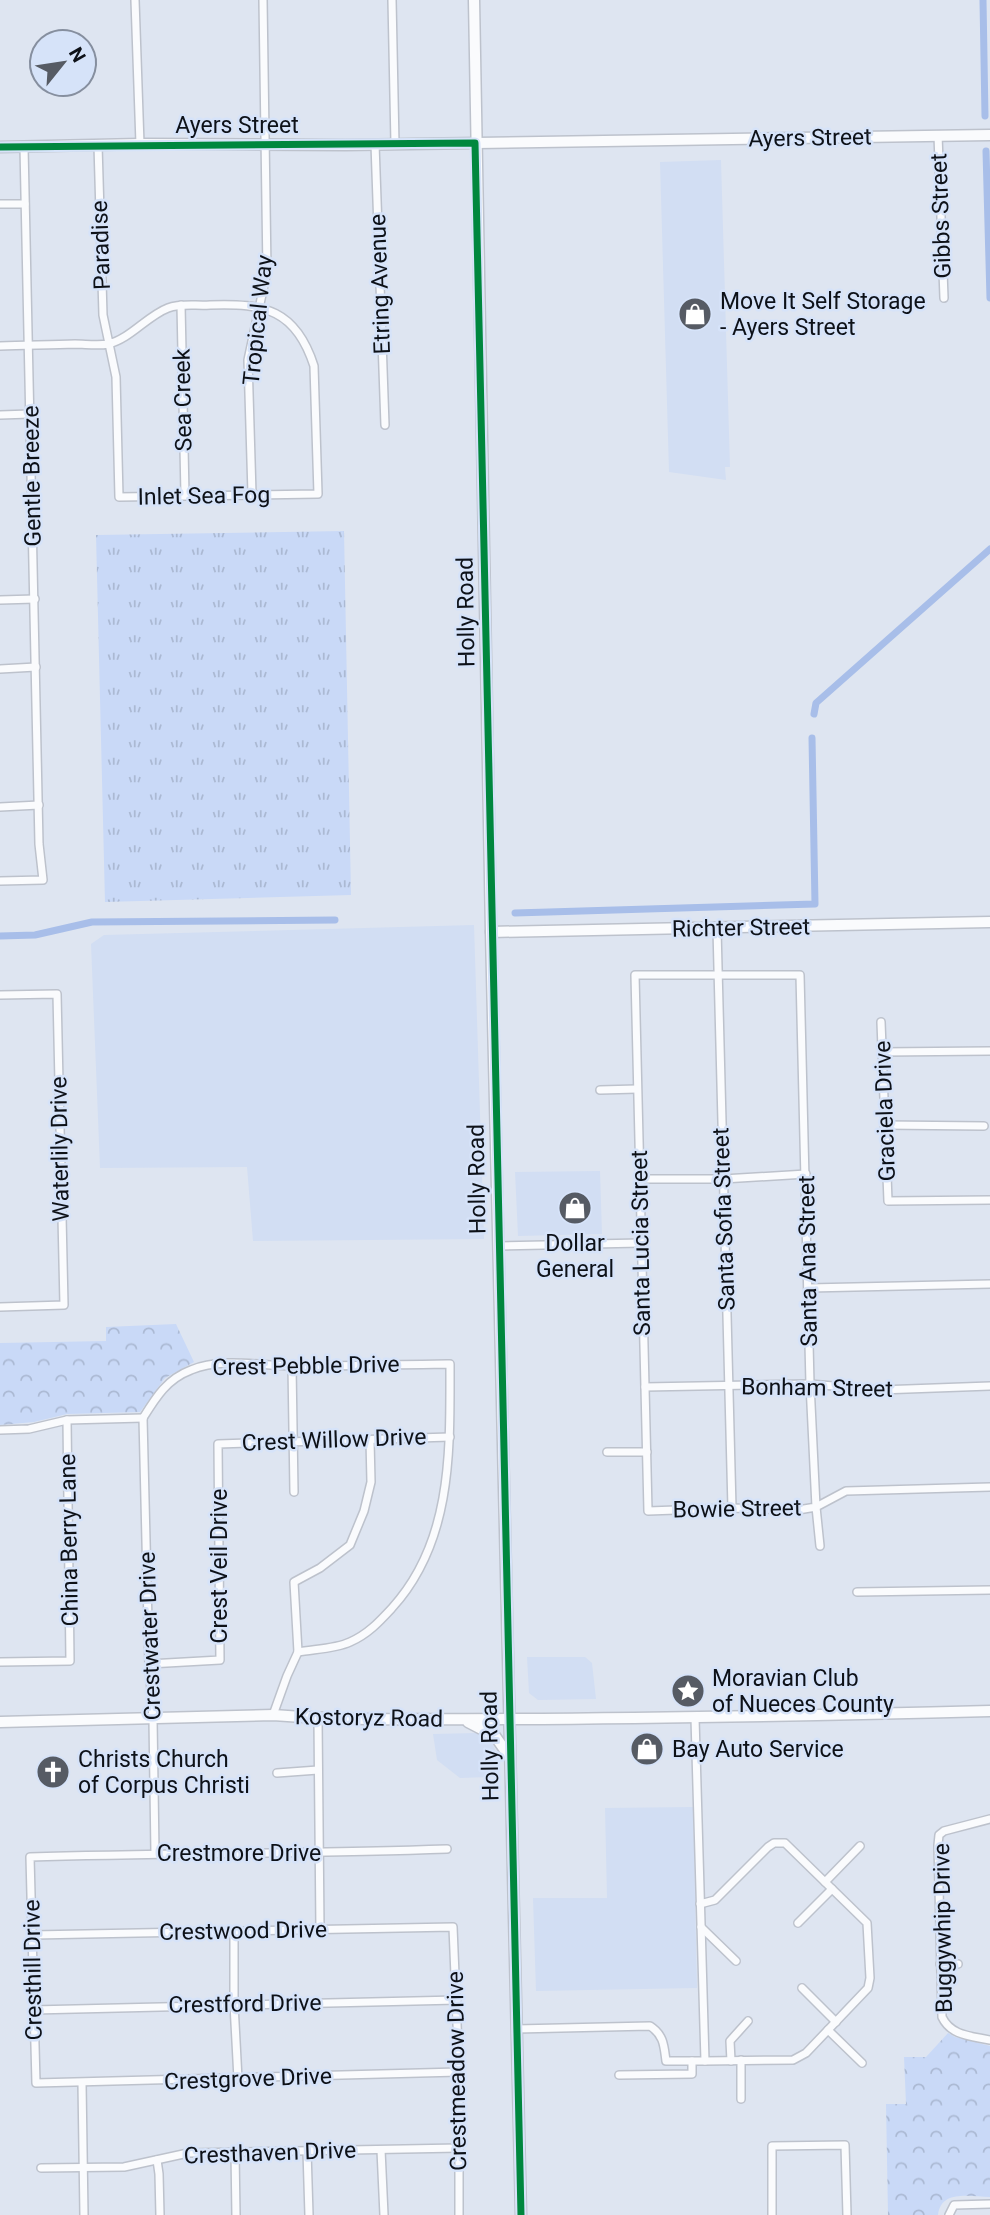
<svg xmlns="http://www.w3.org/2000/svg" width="990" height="2215" font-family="Roboto,sans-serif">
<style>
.built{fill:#d2def3}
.grass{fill:url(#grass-tufts)}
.forest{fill:url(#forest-crowns)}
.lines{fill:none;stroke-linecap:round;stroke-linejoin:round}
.canal{stroke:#a8bee9;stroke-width:7}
.street-casing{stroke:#bdc2cc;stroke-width:10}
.secondary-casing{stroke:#bdc2cc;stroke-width:13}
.street{stroke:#fafbfd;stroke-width:7}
.secondary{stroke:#fafbfd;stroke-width:10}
.cycleway-casing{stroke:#d6e3f9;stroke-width:11}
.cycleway{stroke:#00873e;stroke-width:7}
.labels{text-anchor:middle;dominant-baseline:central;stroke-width:5;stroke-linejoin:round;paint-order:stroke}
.street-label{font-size:23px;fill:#0d1118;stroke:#d6e3f9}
.poi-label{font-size:23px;fill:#0d1118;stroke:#d6e3f9;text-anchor:start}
</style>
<defs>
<pattern id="grass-tufts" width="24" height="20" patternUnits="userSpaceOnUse" patternTransform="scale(1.75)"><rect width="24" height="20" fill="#c9d9f7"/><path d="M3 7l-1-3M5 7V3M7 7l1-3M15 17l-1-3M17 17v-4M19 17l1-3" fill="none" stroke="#abb9d3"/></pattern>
<pattern id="forest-crowns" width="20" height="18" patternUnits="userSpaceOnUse" patternTransform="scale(1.75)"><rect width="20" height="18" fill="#c9d9f7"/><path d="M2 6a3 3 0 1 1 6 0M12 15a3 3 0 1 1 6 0" fill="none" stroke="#abb9d3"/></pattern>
</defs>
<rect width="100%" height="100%" fill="#dee5f1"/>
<g class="built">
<polygon points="721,160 730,467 725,467 726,480 669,472 660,162"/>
<polygon points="474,925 484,1239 253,1241 247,1167 100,1168 91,944 104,935"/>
<polygon points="600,1171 602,1234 518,1236 515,1172"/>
<polygon points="527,1657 585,1657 592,1663 596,1699 538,1700 529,1693"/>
<polygon points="476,1733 487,1736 493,1745 496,1752 499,1772 489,1777 460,1778 437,1760 433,1734"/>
<polygon points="693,1807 697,1988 536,1991 533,1898 607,1898 605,1808"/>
</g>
<polygon class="grass" points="344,531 351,895 105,902 96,535"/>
<g class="forest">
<polygon points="176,1324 194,1362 165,1378 140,1412 67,1414 34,1422 0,1425 0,1343 106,1341 106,1327"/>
<path d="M 948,2033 L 955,2037 L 990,2046 L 990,2197 C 971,2197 941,2189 938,2215 L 888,2215 L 886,2104 L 906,2104 L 904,2057 L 926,2057 Z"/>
</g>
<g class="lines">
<g class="canal">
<polyline points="983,0 985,116"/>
<polyline points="986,151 990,298"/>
<polyline points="814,714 816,703 990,549"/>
<polyline points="515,913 815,904 812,738"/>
<polyline points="0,936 35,935 92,922 335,920"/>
</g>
<defs>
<g id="street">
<polyline points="135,0 140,144"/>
<polyline points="392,0 395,144"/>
<polyline points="938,135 944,298"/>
<polyline points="375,144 385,425"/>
<polyline points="0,204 25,204"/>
<polyline points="181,305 185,495"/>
<path d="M 0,346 C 25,345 50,345 75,344 C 85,344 98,346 108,344 C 130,339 147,316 168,308 C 181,303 196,306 210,305 C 265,303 296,310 314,366 L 318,494 L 119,497 L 116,377 L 103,315 L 98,145"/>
<polyline points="0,415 30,414"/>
<polyline points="252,494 248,360 267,271 263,0"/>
<polyline points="0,600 35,599"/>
<polyline points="0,669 36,667"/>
<polyline points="0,807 39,805"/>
<polyline points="0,881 43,880 39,844 24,147"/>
<polyline points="717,929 732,1508"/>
<polyline points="0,995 57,994 64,1305 0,1307"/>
<polyline points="881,1022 888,1201 990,1200"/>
<polyline points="883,1052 990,1051"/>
<polyline points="600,1090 637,1089"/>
<polyline points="884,1125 984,1126"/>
<polyline points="639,1179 723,1179 806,1174"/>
<polyline points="498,1246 641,1243"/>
<polyline points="809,1288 990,1284"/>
<polyline points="292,1366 294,1492"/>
<polyline points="645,1387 810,1384 880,1390 990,1386"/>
<path d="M 143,1418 C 156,1397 167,1379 191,1370 C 222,1357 261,1366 293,1366 C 345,1366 397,1365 450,1364 C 450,1450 453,1541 392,1608 C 379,1622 368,1634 350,1642 C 335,1649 314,1649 298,1652"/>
<polyline points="143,1418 149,1664 153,1719 155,1853"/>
<polyline points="0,1430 29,1429 67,1420 143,1418"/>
<polyline points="607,1452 647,1452"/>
<polyline points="820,1546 816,1507 810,1384 800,975 635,975 648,1511 732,1508 798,1510 816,1507 846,1491 990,1487"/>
<polyline points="857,1592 990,1590"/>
<polyline points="0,1662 70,1661 67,1420"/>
<polyline points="149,1664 220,1660 218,1444 450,1437"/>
<polyline points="273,1715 287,1676 298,1652 294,1582 320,1568 350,1545 364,1511 371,1482 370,1440"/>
<polyline points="318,1719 320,1930"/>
<polyline points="277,1773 318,1770"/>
<path d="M 990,1819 L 944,1831 L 939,1835 L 938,1845 L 942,2017 C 951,2036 971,2036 990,2040"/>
<path d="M 447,1849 C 308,1854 169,1853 30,1857 L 36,2083 L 459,2072"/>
<polyline points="825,1882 860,1846"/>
<polyline points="700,1904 715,1900 768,1847 774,1843 785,1843 867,1923 870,1978 868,1988 806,2053 793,2060 705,2061"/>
<polyline points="798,1923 832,1889"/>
<polyline points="701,1927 736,1961"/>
<polyline points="234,1930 234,2004 238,2079"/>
<polyline points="33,1935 453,1927 459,2072 459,2215"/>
<polyline points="940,1964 958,1964"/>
<polyline points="802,1988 836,2022"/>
<polyline points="33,2010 457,2000"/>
<path d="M 516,2029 L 650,2026 C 664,2035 664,2046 666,2061 L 705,2061 L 695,1718"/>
<polyline points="828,2030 862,2063"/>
<polyline points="741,2060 741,2099"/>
<polyline points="731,2061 730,2041 748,2021"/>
<polyline points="619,2075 692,2074 692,2061"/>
<polyline points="82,2083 84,2215"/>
<polyline points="381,2150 384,2215"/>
<polyline points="307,2151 309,2215"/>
<polyline points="235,2152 236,2215"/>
<polyline points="157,2160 159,2174 160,2215"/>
<polyline points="41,2168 124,2167 188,2153 459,2148"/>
<polyline points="772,2215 772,2146 845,2145 847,2215"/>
<polyline points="949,2215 954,2205 990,2204"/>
</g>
<g id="secondary">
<polyline points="474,0 491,932 521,2215"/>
<polyline points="0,147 140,144 345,145 990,135"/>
<polyline points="491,932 990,922"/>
<path d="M 0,1722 L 273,1715 C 353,1721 432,1719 512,1719 C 671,1718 831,1715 990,1711"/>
<polyline points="468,1722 495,1736 509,1756"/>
</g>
</defs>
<use href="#street" class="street-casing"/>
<use href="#secondary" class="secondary-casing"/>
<use href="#street" class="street"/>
<use href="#secondary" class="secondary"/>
<defs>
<polyline id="cycleway" points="0,147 475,143 521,2215"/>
</defs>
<use href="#cycleway" class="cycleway-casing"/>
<use href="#cycleway" class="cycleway"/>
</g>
<defs>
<symbol id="shop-disc" viewBox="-11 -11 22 22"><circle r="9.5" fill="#565b64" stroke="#d6e3f9"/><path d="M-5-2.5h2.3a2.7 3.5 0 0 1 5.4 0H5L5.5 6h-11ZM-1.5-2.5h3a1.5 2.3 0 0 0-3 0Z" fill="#fff"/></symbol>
<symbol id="sight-disc" viewBox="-11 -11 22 22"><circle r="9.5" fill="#565b64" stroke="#d6e3f9"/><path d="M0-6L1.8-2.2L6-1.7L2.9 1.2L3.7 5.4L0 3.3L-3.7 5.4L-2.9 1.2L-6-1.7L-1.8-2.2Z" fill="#fff"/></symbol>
<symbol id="church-disc" viewBox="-11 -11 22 22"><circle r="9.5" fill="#565b64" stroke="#d6e3f9"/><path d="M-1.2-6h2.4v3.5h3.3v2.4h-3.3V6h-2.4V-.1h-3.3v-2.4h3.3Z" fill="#fff"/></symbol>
</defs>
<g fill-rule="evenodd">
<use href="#shop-disc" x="676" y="295" width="38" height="38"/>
<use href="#shop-disc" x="556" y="1189" width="38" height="38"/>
<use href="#sight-disc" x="669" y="1672" width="38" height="38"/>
<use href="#shop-disc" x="628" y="1730" width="38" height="38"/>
<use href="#church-disc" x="34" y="1753" width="38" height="38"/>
</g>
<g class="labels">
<g class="street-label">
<text x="237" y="125">Ayers Street</text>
<text transform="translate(810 138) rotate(-1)">Ayers Street</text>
<text transform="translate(941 216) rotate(-92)">Gibbs Street</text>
<text transform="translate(101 245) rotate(-92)">Paradise</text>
<text transform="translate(380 284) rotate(-92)">Etring Avenue</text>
<text transform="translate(258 320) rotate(-84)">Tropical Way</text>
<text transform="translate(183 400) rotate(-91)">Sea Creek</text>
<text transform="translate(32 476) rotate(-91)">Gentle Breeze</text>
<text transform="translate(204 496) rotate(-1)">Inlet Sea Fog</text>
<text transform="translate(466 612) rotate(-91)">Holly Road</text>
<text transform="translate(741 928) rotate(-1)">Richter Street</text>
<text transform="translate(885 1111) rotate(-92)">Graciela Drive</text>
<text transform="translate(60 1149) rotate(-91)">Waterlily Drive</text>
<text transform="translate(477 1179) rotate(-91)">Holly Road</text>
<text transform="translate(724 1219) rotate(-92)">Santa Sofia Street</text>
<text transform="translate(641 1243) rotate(-91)">Santa Lucia Street</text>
<text transform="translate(808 1261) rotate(-91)">Santa Ana Street</text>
<text transform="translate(306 1366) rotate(-1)">Crest Pebble Drive</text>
<text transform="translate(817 1388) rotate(1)">Bonham Street</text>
<text transform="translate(334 1440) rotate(-2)">Crest Willow Drive</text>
<text transform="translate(737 1509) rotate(-1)">Bowie Street</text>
<text transform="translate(69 1540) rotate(-91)">China Berry Lane</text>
<text transform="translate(219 1566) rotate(-90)">Crest Veil Drive</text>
<text transform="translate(150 1636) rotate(-92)">Crestwater Drive</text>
<text transform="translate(369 1718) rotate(1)">Kostoryz Road</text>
<text transform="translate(490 1746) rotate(-91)">Holly Road</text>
<text x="239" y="1853">Crestmore Drive</text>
<text transform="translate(943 1928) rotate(-91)">Buggywhip Drive</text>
<text transform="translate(243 1931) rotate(-1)">Crestwood Drive</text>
<text transform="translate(33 1970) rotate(-91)">Cresthill Drive</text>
<text transform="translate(245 2004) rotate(-1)">Crestford Drive</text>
<text transform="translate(457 2071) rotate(-91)">Crestmeadow Drive</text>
<text transform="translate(248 2079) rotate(-2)">Crestgrove Drive</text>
<text transform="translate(270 2153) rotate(-2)">Cresthaven Drive</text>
</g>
<g class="poi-label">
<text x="720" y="301">Move It Self Storage<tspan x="720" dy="26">- Ayers Street</tspan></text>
<text x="575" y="1243" text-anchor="middle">Dollar<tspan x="575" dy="26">General</tspan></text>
<text x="712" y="1678">Moravian Club<tspan x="712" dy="26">of Nueces County</tspan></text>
<text x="672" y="1749">Bay Auto Service</text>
<text x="78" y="1759">Christs Church<tspan x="78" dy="26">of Corpus Christi</tspan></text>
</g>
</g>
<g transform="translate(63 63) rotate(60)"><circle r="33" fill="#d6e3f9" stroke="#868f9f" stroke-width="2"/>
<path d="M0-5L12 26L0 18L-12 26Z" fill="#565b64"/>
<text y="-10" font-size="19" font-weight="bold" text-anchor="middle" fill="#0d1118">N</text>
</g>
</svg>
